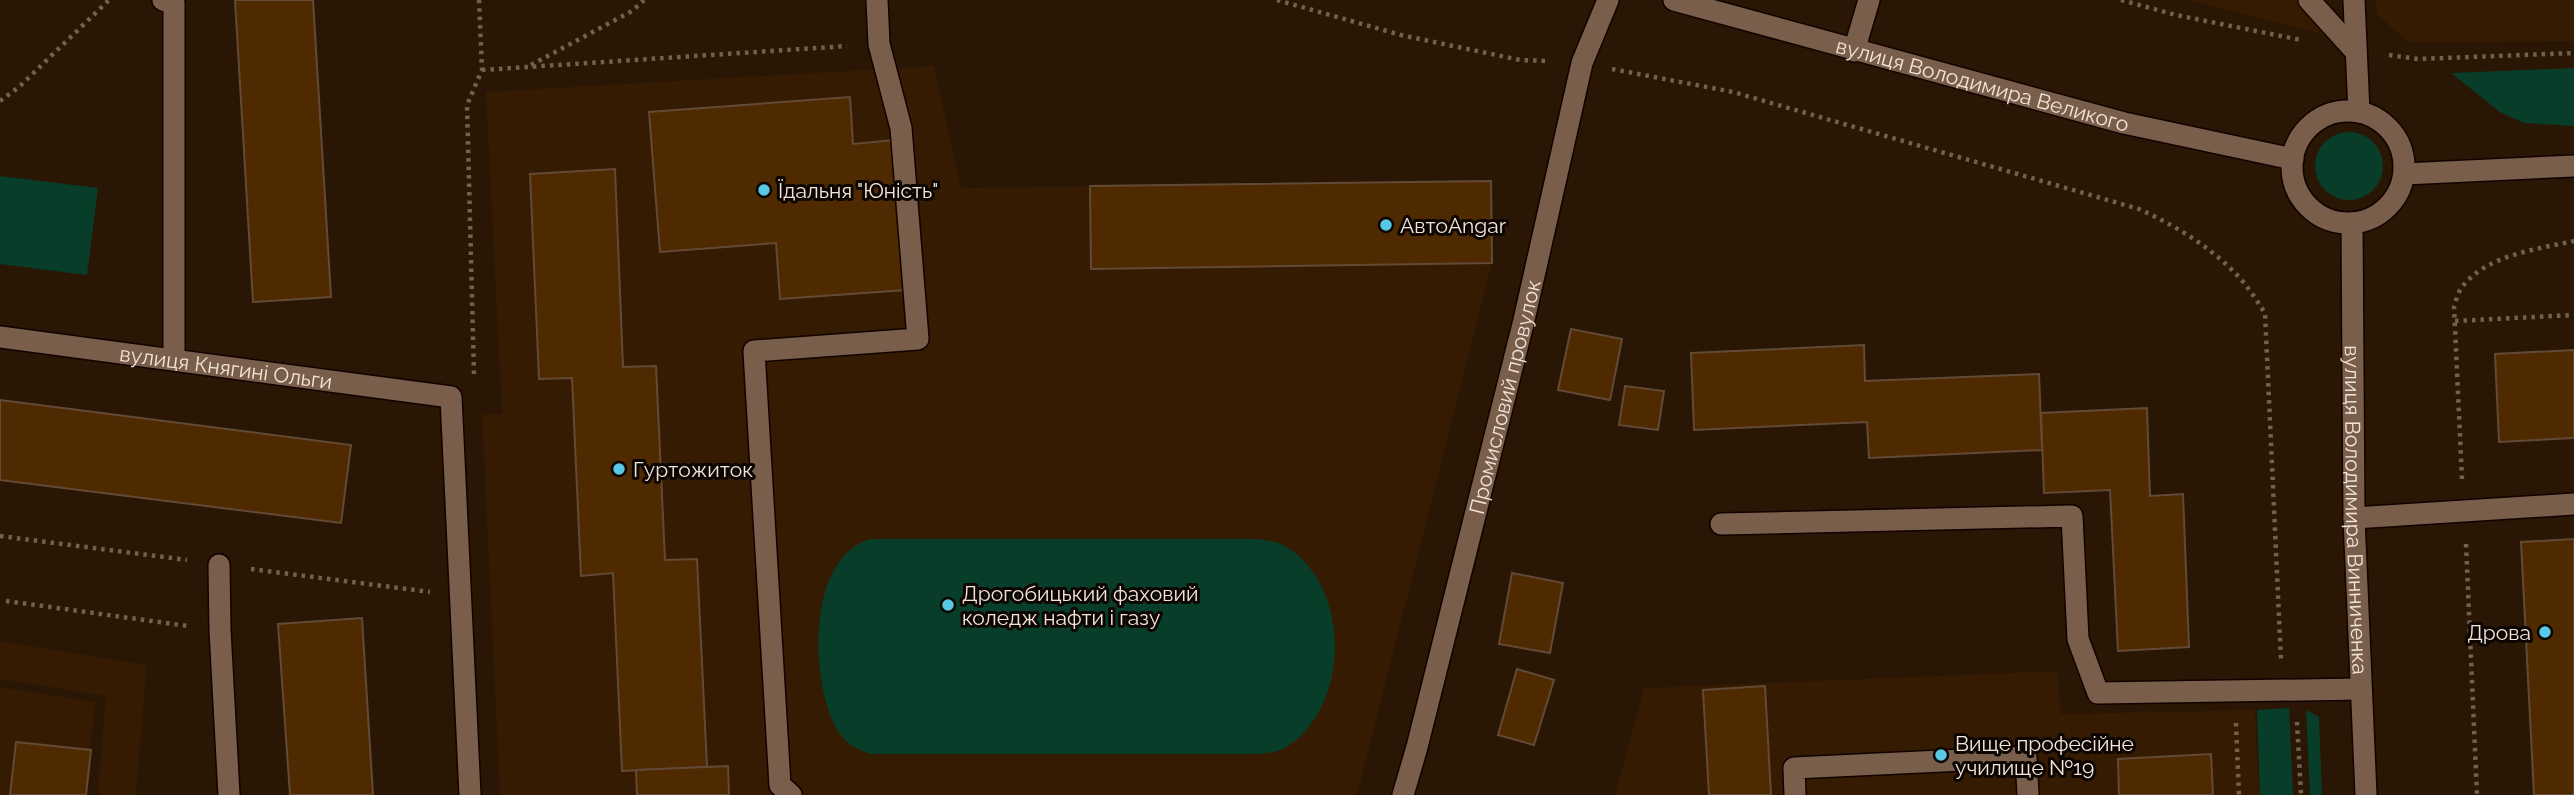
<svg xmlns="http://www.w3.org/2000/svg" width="2574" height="795" font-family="Raleway,sans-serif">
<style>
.built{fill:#361b03}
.green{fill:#073d29}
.building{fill:#4f2900;stroke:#624a36;stroke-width:2}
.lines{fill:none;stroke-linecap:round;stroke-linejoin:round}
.minor-casing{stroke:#120200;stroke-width:24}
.path{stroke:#726050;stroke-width:4.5;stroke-dasharray:3.5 5;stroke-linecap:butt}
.minor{stroke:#795f4b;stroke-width:21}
.poi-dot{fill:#58c8e4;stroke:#0c0501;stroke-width:2.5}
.labels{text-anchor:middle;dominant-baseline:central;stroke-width:6;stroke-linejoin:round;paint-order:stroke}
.street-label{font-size:21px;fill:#f3e4d8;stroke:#0c0501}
.poi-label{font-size:21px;fill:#f3e4d8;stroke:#0c0501;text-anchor:start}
</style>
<rect width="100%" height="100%" fill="#2a1604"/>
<g class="built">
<polygon points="2189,0 2328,0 2329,36"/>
<polygon points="2376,0 2574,0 2574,41 2407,42 2377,14"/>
<polygon points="934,66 961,188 1491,181 1492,263 1357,795 500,795 482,415 502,413 486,92"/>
<polygon points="0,641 147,665 136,795 98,795 106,696 0,679"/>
<polygon points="2058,671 2061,714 2255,710 2259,795 1615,795 1644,688"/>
<polygon points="0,687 95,702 86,795 0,795"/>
</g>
<g class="green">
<polygon points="2574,68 2574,126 2524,123 2500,112 2451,73"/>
<circle cx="2349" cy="166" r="34"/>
<polygon points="0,176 98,188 87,275 0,264"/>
<path d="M 871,539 L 1259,539 C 1267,541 1278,541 1285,546 C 1352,585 1351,708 1285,748 C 1278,752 1267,753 1259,754 L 871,754 C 860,751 847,744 840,734 C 809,689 805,556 871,539 Z"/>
<polygon points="2289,708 2293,795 2260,795 2257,710"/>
<polygon points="2306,710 2319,717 2322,795 2310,795"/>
</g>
<g class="building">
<polygon points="235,0 313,0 331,297 253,302"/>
<polygon points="850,97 853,144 894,140 906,290 780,299 776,243 660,252 649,112"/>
<polygon points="615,169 623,367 656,366 665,560 697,559 707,767 622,771 613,573 581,576 572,378 539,379 530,174"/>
<polygon points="1491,181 1492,263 1091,269 1090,186"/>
<polygon points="1571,329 1622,339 1610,400 1558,390"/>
<polygon points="1864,345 1865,381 2039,374 2042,450 1869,458 1867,422 1694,430 1691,353"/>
<polygon points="2574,350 2574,438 2499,442 2495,354"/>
<polygon points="1625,386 1664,391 1658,430 1619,425"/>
<polygon points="0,400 351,445 341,523 0,480"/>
<polygon points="2147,408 2150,496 2183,494 2189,647 2118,651 2110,490 2044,493 2041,413"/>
<polygon points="2574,539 2574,795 2534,795 2521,542"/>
<polygon points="1512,573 1563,583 1550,653 1499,644"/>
<polygon points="362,618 373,795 290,795 278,624"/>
<polygon points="1517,669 1554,680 1534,745 1498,735"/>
<polygon points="1765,686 1771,795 1709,795 1703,690"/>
<polygon points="16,742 91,750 86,795 10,795"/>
<polygon points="2211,754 2213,795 2119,795 2118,759"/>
<polygon points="728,766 729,795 637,795 636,770"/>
</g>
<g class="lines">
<defs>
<g id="minor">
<polyline points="163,0 174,3 174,359"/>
<path id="s1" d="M 1674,0 L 2124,123 L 2293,159"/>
<polyline points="2309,0 2356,52"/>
<polyline points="2354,0 2359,112"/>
<polyline points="1854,51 1869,0"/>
<circle cx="2348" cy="167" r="56"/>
<polyline points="2404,174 2574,166"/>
<path id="s2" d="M 2352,223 L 2354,518 L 2366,795"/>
<path id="s3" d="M 0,337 L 451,397 L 470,795"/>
<polyline points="2354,518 2574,504"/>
<polyline points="1721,524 2072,516 2078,639 2098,693 2361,689"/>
<polyline points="219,565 220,630 229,795"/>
<polyline points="791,795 780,785 754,351 918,339 901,128 879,44 877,0"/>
<path id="s4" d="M 1403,795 L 1417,747 L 1524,320 L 1582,63 L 1608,0"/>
<polyline points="1795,795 1794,768 2026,757 2028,795"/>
</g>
</defs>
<use href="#minor" class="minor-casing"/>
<g class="path">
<polyline points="1277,0 1401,35 1520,60 1548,61"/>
<polyline points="2121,0 2176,15 2301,40"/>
<polyline points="2389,55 2418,59 2574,53"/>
<polyline points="531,65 632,11 644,0"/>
<path d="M 1612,69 L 1733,92 L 2139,209 C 2176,226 2211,247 2239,277 C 2249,288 2257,301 2265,313 L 2281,660"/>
<polyline points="482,70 847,46"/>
<polyline points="0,101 19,87 109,0"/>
<polyline points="2455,321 2574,315"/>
<polyline points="474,374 467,105 482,70 479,0"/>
<path d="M 2462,479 L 2454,307 C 2456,301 2458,292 2462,287 C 2486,255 2538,249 2574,241"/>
<polyline points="0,536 187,560"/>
<polyline points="2466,544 2477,795"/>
<polyline points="251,569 430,592"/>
<polyline points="6,601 188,626"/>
<polyline points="2297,722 2301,795"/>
<polyline points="2236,723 2239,795"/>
</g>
<use href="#minor" class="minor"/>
</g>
<g class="poi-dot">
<circle cx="764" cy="190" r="7"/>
<circle cx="1386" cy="225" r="7"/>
<circle cx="619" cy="469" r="7"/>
<circle cx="948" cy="605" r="7"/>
<circle cx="2545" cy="632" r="7"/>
<circle cx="1941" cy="755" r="7"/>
</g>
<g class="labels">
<g class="street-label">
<text stroke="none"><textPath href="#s1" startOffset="320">вулиця Володимира Великого</textPath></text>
<text stroke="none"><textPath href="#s3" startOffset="228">вулиця Княгині Ольги</textPath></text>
<text stroke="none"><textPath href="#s4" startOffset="411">Промисловий провулок</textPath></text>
<text stroke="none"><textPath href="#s2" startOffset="287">вулиця Володимира Винниченка</textPath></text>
</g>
<g class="poi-label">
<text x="778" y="190">Їдальня "Юність"</text>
<text x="1400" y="225">АвтоAngar</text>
<text x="633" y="469">Гуртожиток</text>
<text x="962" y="593">Дрогобицький фаховий<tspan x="962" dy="24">коледж нафти і газу</tspan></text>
<text x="2531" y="632" text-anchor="end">Дрова</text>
<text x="1955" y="743">Вище професійне<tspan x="1955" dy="24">училище №19</tspan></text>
</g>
</g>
</svg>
